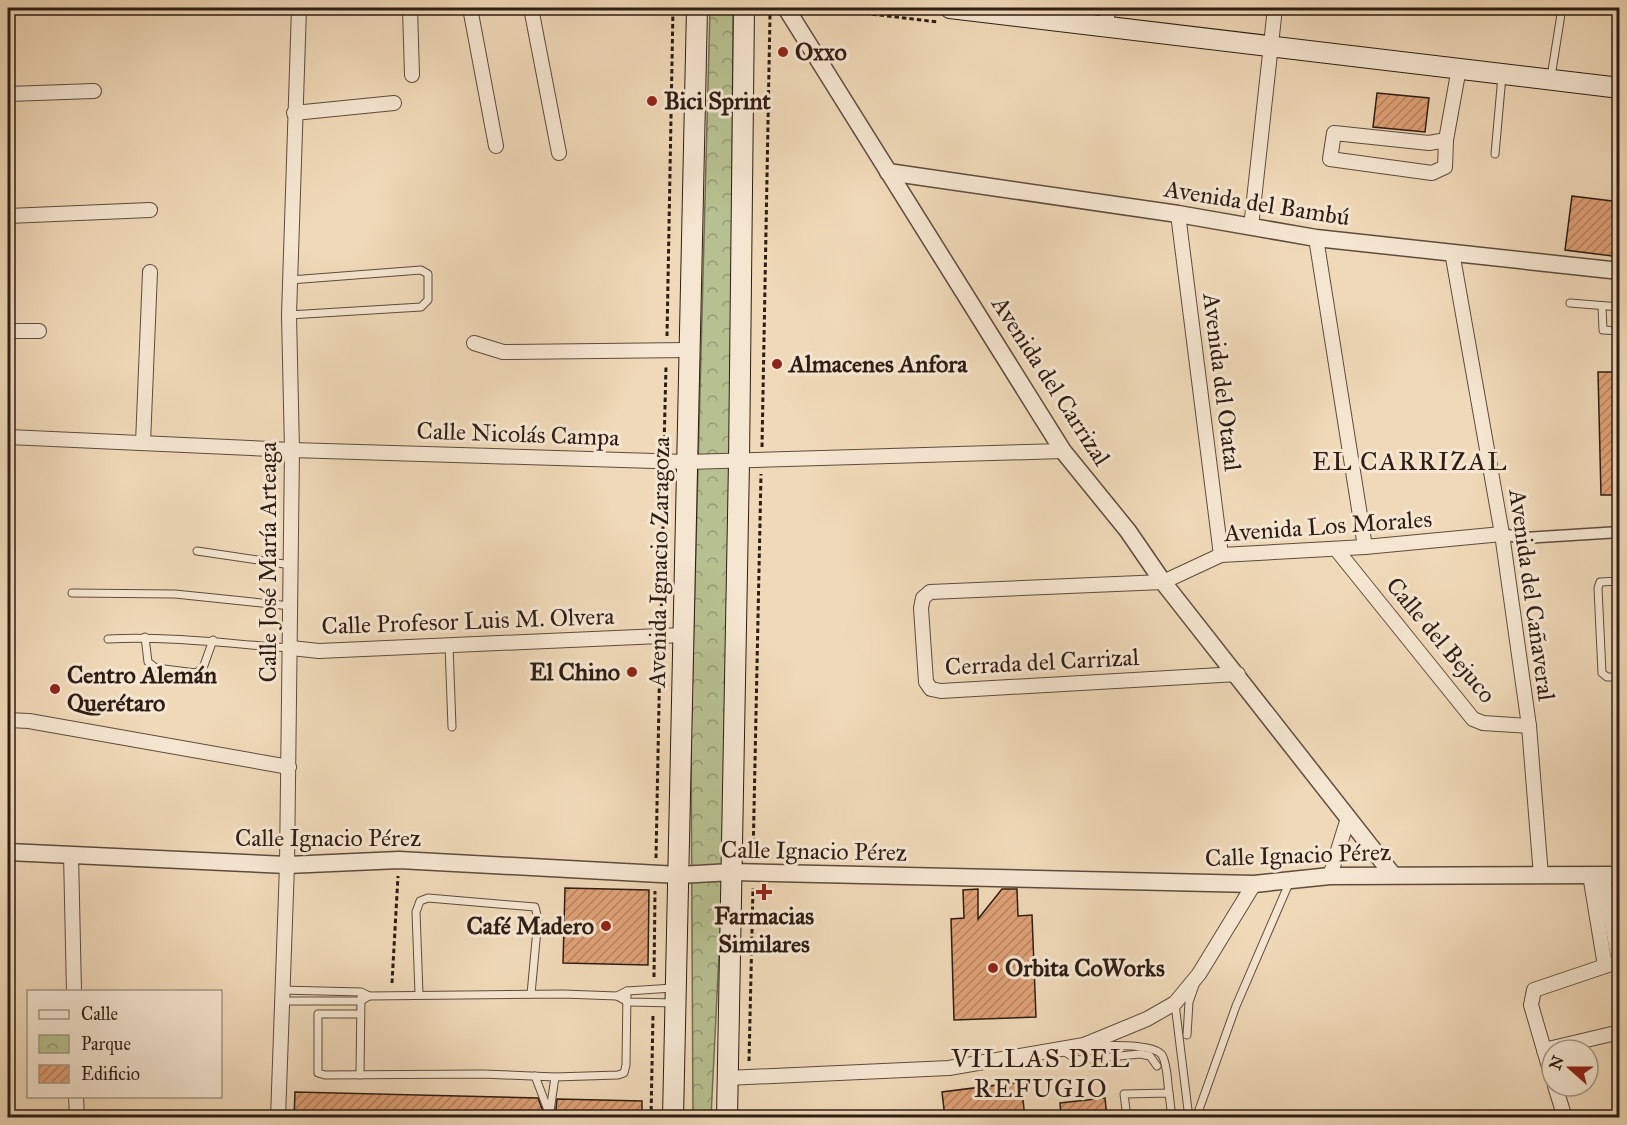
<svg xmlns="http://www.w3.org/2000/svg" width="1627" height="1125" font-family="'IM FELL Great Primer',serif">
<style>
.park{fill:url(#park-crowns);stroke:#726e52;stroke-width:1.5}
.building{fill:url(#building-hatch);stroke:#2e1d14;stroke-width:1.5}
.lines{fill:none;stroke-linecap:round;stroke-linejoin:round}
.service-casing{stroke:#5e4c3d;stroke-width:9}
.pedestrian-casing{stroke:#5e4c3d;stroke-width:13}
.minor-casing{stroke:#5e4c3d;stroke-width:16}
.tertiary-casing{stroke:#5e4c3d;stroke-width:19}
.secondary-casing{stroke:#2e1d14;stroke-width:22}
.path{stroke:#2e1d14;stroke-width:3;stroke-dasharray:4.5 3;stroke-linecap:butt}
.service{stroke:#f5e6d1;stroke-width:7}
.pedestrian{stroke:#f5e6d1;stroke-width:10}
.minor{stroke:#f5e6d1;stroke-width:14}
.tertiary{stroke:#f5e6d1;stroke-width:16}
.secondary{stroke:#f5e6d1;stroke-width:20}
.poi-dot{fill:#8f2418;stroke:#f5e6d1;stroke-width:2}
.labels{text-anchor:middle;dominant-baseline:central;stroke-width:6;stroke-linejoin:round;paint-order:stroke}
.poi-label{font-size:24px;font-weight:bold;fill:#2e1d14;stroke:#f5e6d1;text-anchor:start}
.street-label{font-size:24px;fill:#2e1d14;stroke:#f5e6d1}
.neighbourhood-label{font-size:26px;letter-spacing:1.5px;fill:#2e1d14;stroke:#f5e6d1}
</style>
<defs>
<pattern id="park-crowns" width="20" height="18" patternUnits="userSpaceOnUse" patternTransform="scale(1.5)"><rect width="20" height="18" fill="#b7c090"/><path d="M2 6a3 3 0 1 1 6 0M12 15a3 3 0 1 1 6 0" fill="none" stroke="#959b74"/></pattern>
<pattern id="building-hatch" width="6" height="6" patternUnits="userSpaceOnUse" patternTransform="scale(1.5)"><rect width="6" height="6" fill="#e0a177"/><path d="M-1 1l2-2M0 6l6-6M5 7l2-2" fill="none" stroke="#b68360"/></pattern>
</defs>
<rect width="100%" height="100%" fill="#f0d9b8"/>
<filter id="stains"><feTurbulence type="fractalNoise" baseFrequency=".00333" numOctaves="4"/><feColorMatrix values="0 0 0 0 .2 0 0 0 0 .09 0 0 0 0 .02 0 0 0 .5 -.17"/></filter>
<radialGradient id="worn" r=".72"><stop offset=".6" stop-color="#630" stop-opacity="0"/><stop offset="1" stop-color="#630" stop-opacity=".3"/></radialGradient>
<polygon class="park" points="710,8 733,8 730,579 722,894 711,1117 693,1118 691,736"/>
<g class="building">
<polygon points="1377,93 1429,98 1425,132 1373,127"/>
<polygon points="1572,196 1620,202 1620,257 1565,250"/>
<polygon points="1598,372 1620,372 1620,495 1601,495"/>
<polygon points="565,888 649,890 648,965 563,963"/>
<polygon points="978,889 978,919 1002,889 1017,889 1018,916 1032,915 1036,1017 954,1020 951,919 964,918 963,890"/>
<polygon points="1021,1082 1025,1118 945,1118 942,1092"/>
<polygon points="295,1092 538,1098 544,1114 543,1118 294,1118"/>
<polygon points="1105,1098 1107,1118 1061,1118 1060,1103"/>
<polygon points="557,1099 642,1101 642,1118 555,1118"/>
</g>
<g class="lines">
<defs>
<g id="service">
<polyline points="1551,77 1562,8"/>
<polyline points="1495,154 1502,76"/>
<polyline points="1570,303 1620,307"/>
<polyline points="1602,306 1603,330 1620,331"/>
<polyline points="289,315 421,307 428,300 428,274 421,270 290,280"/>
<polyline points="197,551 291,565"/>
<polyline points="1620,581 1600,582 1598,588 1602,673 1607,677 1620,677"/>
<polyline points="72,593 175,594 291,606"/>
<polyline points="145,637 148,662 156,668 196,673 203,668 213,640"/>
<path d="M 108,639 C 170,636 229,644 291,648"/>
<polyline points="449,645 452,727"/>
<polyline points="281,990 361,992 369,996 563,994 617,996 628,1002 675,1003"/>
<polyline points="419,994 416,912 420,901 428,898 535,907 538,919 531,994"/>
<polyline points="617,996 627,991 673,988"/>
<polyline points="281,1001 361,1001 369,996"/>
<polyline points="1175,1004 1189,1118"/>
<polyline points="360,1014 318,1014 318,1073 325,1075 483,1074 555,1077 618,1075 624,1073 626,1065 627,991"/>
<polyline points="1187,1035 1189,1002 1195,985"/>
<path d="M 1093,1045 C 1107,1046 1154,1043 1162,1055 C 1168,1066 1167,1081 1169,1093"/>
<polyline points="1063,1051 1078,1060 1140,1054 1150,1056 1157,1066"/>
<polyline points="360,1075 361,997"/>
<polyline points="535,1076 548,1110"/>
<polyline points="549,1118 555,1077"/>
<polyline points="1127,1118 1124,1094 1169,1093 1172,1118"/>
<polyline points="1196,1118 1236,1006 1290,881"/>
</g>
<polyline id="pedestrian" points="1502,534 1523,538 1620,532"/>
<g id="minor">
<polyline points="410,8 412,75"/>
<polyline points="470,8 496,146"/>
<polyline points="531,8 559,153"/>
<polyline points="1106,26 1108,8"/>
<polyline points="8,94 94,91"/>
<polyline points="294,113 394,103"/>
<polyline points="1446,140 1429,143 1334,133 1330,159 1432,173 1445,167 1446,140 1459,68"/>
<polyline points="1178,214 1221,555"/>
<polyline points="8,216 150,210"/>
<polyline points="1251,227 1275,8"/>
<polyline points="1316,238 1365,547"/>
<polyline points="1452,252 1502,534 1529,726 1541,876"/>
<polyline points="8,331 39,331"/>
<polyline points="474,343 503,352 689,350"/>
<polyline points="8,437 292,450 687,462 1063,451"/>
<polyline points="143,443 150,272"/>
<polyline points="1336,549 1473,719 1483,723 1529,726"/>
<polyline points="291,648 319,651 683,635"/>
<polyline points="1238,674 941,691 931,689 926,682 921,608 923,598 930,592 1163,582 1221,555 1365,547 1502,534"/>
<polyline points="8,720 29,721 289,767"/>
<polyline points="71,854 74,992"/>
<polyline points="1590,875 1605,966"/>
<polyline points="1603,875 1619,962"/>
<polyline points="1330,876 1348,818"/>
<polyline points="1544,1050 1620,1032"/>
<polyline points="1552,1077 1531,1005 1534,990 1620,961"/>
<polyline points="727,1078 949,1068 1084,1045 1147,1019 1175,1003 1199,974 1254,884"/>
<polyline points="1555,1086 1565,1118"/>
<polyline points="76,1096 77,1118"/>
<polyline points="278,1118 287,865 292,450 289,315 299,8"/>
</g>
<g id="tertiary">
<polyline points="786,8 1063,451 1128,531 1163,582 1393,875"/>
<polyline points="888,172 1178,214 1316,238 1620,271"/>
<polyline points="8,852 287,865 399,860 679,875 732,872 1254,884 1330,876 1620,875"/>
</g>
<g id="secondary">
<polyline points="950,8 1620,88"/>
<polyline points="673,1118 697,8"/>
<polyline points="727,1118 739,462 744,8"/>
</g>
</defs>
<use href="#service" class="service-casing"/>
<use href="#pedestrian" class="pedestrian-casing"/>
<use href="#minor" class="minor-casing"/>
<use href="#tertiary" class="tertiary-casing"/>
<use href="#secondary" class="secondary-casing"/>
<g class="path">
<polyline points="820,8 938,22"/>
<polyline points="667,336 673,8"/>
<polyline points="664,447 666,366"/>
<polyline points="762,447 770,15"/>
<polyline points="661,621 664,477"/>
<polyline points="656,858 660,651"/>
<polyline points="753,858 761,474"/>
<polyline points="654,977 655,891"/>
<polyline points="392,983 398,876"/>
<polyline points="749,1061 753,888"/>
<polyline points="651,1118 653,1014"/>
</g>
<use href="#service" class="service"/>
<use href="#pedestrian" class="pedestrian"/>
<use href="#minor" class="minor"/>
<use href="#tertiary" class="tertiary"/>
<use href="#secondary" class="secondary"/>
</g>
<g class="poi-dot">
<circle cx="783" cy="52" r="6"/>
<circle cx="652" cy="101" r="6"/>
<circle cx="777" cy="364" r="6"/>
<circle cx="632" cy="672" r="6"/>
<circle cx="55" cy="689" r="6"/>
<path d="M761 883h6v6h6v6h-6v6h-6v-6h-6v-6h6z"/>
<circle cx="606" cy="926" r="6"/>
<circle cx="993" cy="968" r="6"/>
</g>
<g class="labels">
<g class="poi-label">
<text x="795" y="52">Oxxo</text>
<text x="664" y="101">Bici Sprint</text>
<text x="789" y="364">Almacenes Anfora</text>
<text x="620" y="672" text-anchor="end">El Chino</text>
<text x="67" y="675">Centro Alemán<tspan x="67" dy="28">Querétaro</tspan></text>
<text x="764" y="916" text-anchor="middle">Farmacias<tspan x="764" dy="28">Similares</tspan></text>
<text x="594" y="926" text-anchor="end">Café Madero</text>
<text x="1005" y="968">Orbita CoWorks</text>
</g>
<g class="street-label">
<text transform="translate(1257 203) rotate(9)">Avenida del Bambú</text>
<text transform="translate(1051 381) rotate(57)">Avenida del Carrizal</text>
<text transform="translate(1222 382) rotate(83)">Avenida del Otatal</text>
<text transform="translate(518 434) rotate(2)">Calle Nicolás Campa</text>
<text transform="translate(1328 526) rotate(-4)">Avenida Los Morales</text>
<text transform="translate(268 562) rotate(-90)">Calle José María Arteaga</text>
<text transform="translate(659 562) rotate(-89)">Avenida Ignacio Zaragoza</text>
<text transform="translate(1532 595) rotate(82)">Avenida del Cañaveral</text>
<text transform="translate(468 621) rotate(-2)">Calle Profesor Luis M. Olvera</text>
<text transform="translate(1441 640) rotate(50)">Calle del Bejuco</text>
<text transform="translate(1042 662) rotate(-3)">Cerrada del Carrizal</text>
<text x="328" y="838">Calle Ignacio Pérez</text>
<text transform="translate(814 851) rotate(1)">Calle Ignacio Pérez</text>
<text transform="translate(1298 855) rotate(-2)">Calle Ignacio Pérez</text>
</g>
<g class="neighbourhood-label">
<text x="1410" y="461">EL CARRIZAL</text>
<text x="1041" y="1058">VILLAS DEL<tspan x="1041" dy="30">REFUGIO</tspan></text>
</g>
</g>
<rect width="1627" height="1125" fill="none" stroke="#f0d9b8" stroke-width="30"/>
<rect x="9" y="9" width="1609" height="1107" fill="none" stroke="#2e1d14" stroke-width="3"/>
<rect x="15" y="15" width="1597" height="1095" fill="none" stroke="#2e1d14" stroke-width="1.5"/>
<rect x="27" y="990" width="195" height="108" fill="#f5e6d1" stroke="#a59685" stroke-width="1.5"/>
<rect x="39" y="1010" width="30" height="9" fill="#f5e6d1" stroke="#a59685" stroke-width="1.5"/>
<text x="81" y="1020" font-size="18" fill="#2e1d14">Calle</text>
<rect x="39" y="1035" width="30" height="18" fill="url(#park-crowns)" stroke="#a59685" stroke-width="1.5"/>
<text x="81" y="1050" font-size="18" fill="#2e1d14">Parque</text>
<rect x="39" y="1065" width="30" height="18" fill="url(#building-hatch)" stroke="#a59685" stroke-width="1.5"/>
<text x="81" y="1080" font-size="18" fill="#2e1d14">Edificio</text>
<g transform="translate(1570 1068) rotate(291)"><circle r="28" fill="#f5e6d1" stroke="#a59685" stroke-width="1.5"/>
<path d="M0-4.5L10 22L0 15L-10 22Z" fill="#8f2418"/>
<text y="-9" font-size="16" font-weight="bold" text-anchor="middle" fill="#2e1d14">N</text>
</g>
<rect width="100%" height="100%" filter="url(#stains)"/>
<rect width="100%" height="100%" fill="url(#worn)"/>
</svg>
